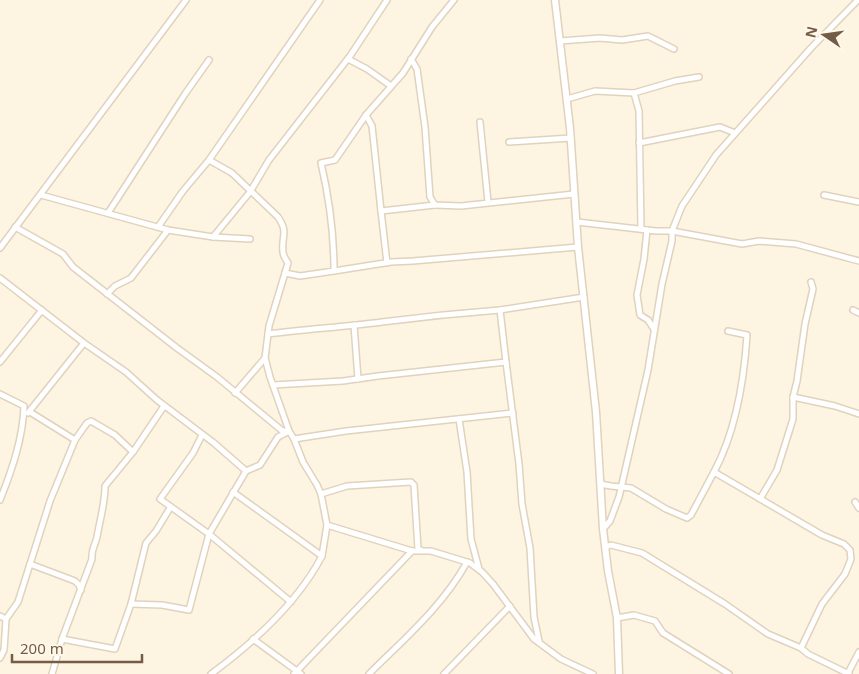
<svg xmlns="http://www.w3.org/2000/svg" width="859" height="674" font-family="'Noto Sans',sans-serif">
<style>
.lines{fill:none;stroke-linecap:round;stroke-linejoin:round}
.minor-casing{stroke:#e1d2bd;stroke-width:8}
.tertiary-casing{stroke:#e1d2bd;stroke-width:9}
.minor{stroke:#fff;stroke-width:5}
.tertiary{stroke:#fff;stroke-width:6}
</style>
<rect width="100%" height="100%" fill="#fdf5e1"/>
<g class="lines">
<defs>
<g id="minor">
<polyline points="560,41 600,38 622,40 648,36 674,49"/>
<polyline points="348,59 367,69 391,86"/>
<polyline points="411,59 417,69 425,127 430,197 435,205 461,206 574,194"/>
<polyline points="634,93 639,111 641,229"/>
<polyline points="567,99 595,91 634,93 675,81 699,77"/>
<polyline points="366,115 372,126 381,211 435,205"/>
<polyline points="480,122 488,202"/>
<polyline points="509,142 571,138"/>
<polyline points="639,143 720,127 735,133"/>
<path d="M 209,160 L 232,173 L 278,217 C 289,233 281,236 283,252 C 283,255 286,260 288,263 L 269,326 L 265,358 L 270,377 L 289,431 L 294,439 L 303,462 L 317,485 L 321,494 L 327,525 L 322,556 L 233,492"/>
<polyline points="41,195 168,230 213,237 250,239"/>
<polyline points="824,195 859,202"/>
<polyline points="381,211 387,263"/>
<polyline points="108,213 185,94 209,60"/>
<polyline points="577,222 656,231 672,231 742,244 759,241 796,244 859,261"/>
<polyline points="15,227 63,254 73,267 177,348 217,377 285,433 285,431"/>
<polyline points="158,227 183,191 209,160 320,0"/>
<polyline points="647,230 644,259 637,295 640,315 648,320 654,329"/>
<polyline points="213,237 250,192 269,160 350,56 387,0"/>
<polyline points="0,248 186,0"/>
<polyline points="334,271 391,262 413,261 578,247"/>
<path d="M 285,273 L 300,276 L 334,271 C 334,236 329,197 321,163 L 335,160 L 366,115 L 403,73 L 432,27 L 454,0"/>
<polyline points="0,278 84,343 126,372 157,400 214,443 246,471 260,465 278,437 289,431"/>
<polyline points="107,294 115,286 131,278 168,230"/>
<polyline points="853,310 859,313"/>
<polyline points="354,325 358,379"/>
<path d="M 268,334 C 306,329 344,327 382,322 C 421,317 460,313 500,310"/>
<polyline points="0,362 42,310"/>
<polyline points="506,362 519,464 522,504 530,548 534,617 539,641"/>
<polyline points="273,385 343,381 378,376 506,362 500,310 584,297"/>
<polyline points="235,393 265,358"/>
<path d="M 0,394 L 24,406 C 23,438 12,470 0,500"/>
<polyline points="793,397 835,406 859,414"/>
<polyline points="28,413 84,343"/>
<polyline points="459,419 467,472 471,539 479,569"/>
<polyline points="202,435 193,453 160,499 209,534 291,602"/>
<polyline points="294,439 346,431 513,413"/>
<polyline points="133,452 164,406"/>
<path d="M 714,472 C 736,431 744,382 747,335 L 728,331"/>
<polyline points="600,484 611,486 631,488 666,509 687,518 691,515 714,472 822,535 844,544 850,550 851,559 845,574 822,604 801,648 808,654 849,674"/>
<polyline points="321,494 347,486 411,482 414,485 418,549 421,550"/>
<polyline points="760,499 777,470 793,419 793,397 797,381 805,324 813,289 811,282"/>
<polyline points="855,502 859,508"/>
<polyline points="327,525 412,551 431,551 470,563 482,572 493,584 534,639 561,659 593,674"/>
<polyline points="603,529 610,521 619,497 648,370 662,284 672,241 672,231 682,206 716,155 811,48 858,0"/>
<polyline points="605,547 611,545 642,553 725,604 768,634 801,648"/>
<polyline points="30,564 75,581 79,585 81,590"/>
<polyline points="131,604 162,605 189,610 209,534 246,471"/>
<polyline points="0,616 6,619 4,650 0,658"/>
<polyline points="617,618 634,615 655,621 663,633 729,674"/>
<polyline points="6,619 18,602 50,501 75,440 30,412"/>
<polyline points="62,639 115,649 131,604 146,543 156,531 170,508"/>
<polyline points="253,639 301,674"/>
<polyline points="848,673 859,652"/>
<path d="M 52,674 L 62,639 L 92,559 C 91,549 95,546 97,537 C 100,519 105,504 105,486 L 133,452 L 115,435 L 91,421 L 87,423 L 75,440"/>
<path d="M 211,674 C 253,643 298,602 322,556"/>
<polyline points="294,674 412,551"/>
<path d="M 369,674 C 404,639 443,606 467,562"/>
<polyline points="444,674 510,606"/>
</g>
<polyline id="tertiary" points="555,0 570,128 578,247 596,412 603,529 608,571 617,618 619,674"/>
</defs>
<use href="#minor" class="minor-casing"/>
<use href="#tertiary" class="tertiary-casing"/>
<use href="#minor" class="minor"/>
<use href="#tertiary" class="tertiary"/>
</g>
<g transform="translate(824 35) rotate(283)" stroke="#fff8e8" stroke-width="4" paint-order="stroke">
<path d="M0-4L9 19L0 12L-9 19Z" fill="#745d47"/>
<text y="-8" font-size="14" font-weight="bold" text-anchor="middle" fill="#745d47">N</text>
</g>
<path d="M12 654v8h130v-8" fill="none" stroke="#745d47" stroke-width="2.5"/>
<text x="20" y="654" font-size="15" fill="#745d47" stroke="#fff8e8" stroke-width="4" paint-order="stroke">200 m</text>
</svg>
